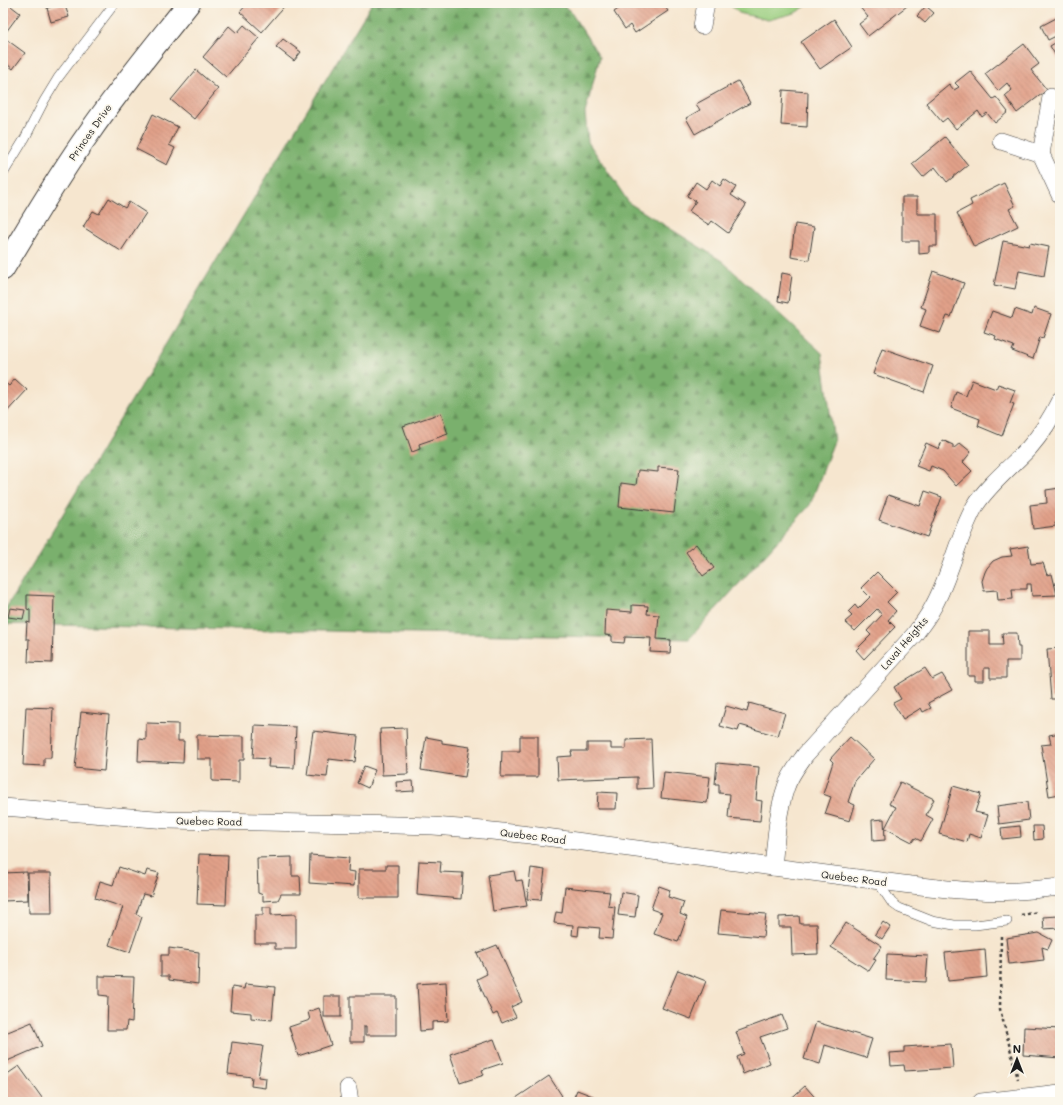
<svg xmlns="http://www.w3.org/2000/svg" width="1063" height="1105" font-family="Mali,sans-serif">
<style>
.forest{fill:url(#forest-firs);stroke:#4b6644}
.park{fill:#99cd7e;stroke:#5a744d}
.building{fill:url(#building-back-hatch)}
.lines{fill:none;stroke-linecap:round;stroke-linejoin:round}
.lane-casing{stroke:#3d3a37;stroke-width:10}
.street-casing{stroke:#3d3a37;stroke-width:18}
.secondary-casing{stroke:#3d3a37;stroke-width:24}
.path{stroke:#3d3a37;stroke-width:2.5;stroke-dasharray:3 3;stroke-linecap:butt}
.lane{stroke:#fff;stroke-width:9}
.street{stroke:#fff;stroke-width:17}
.secondary{stroke:#fff;stroke-width:22}
.labels{text-anchor:middle;dominant-baseline:central;stroke-width:3.5;stroke-linejoin:round;paint-order:stroke}
.street-label{font-size:10px;fill:#1c1c1c;stroke:#fbf7ec}
</style>
<defs>
<pattern id="forest-firs" width="22" height="20" patternUnits="userSpaceOnUse"><rect width="22" height="20" fill="#7ab06d"/><path d="M5 1l3.5 6h-7zM16 11l3.5 6h-7z" fill="#638e59"/></pattern>
<pattern id="building-back-hatch" width="6" height="6" patternUnits="userSpaceOnUse"><rect width="6" height="6" fill="#e1a089"/><path d="M-1 5l2 2M0 0l6 6M5-1l2 2" fill="none" stroke="#c08976"/></pattern>
</defs>
<rect width="100%" height="100%" fill="#fbf7ec"/>
<filter id="ink" filterUnits="userSpaceOnUse"><feTurbulence type="fractalNoise" baseFrequency=".025" numOctaves="2"/><feDisplacementMap in="SourceGraphic" scale="8" xChannelSelector="R" yChannelSelector="G"/><feConvolveMatrix kernelMatrix="1 2 1 2 8 2 1 2 1" color-interpolation-filters="sRGB"/></filter>
<filter id="wash" filterUnits="userSpaceOnUse"><feTurbulence type="fractalNoise" baseFrequency=".012" numOctaves="4" result="noise"/><feDisplacementMap in="SourceGraphic" scale="16" xChannelSelector="R" yChannelSelector="G"/><feGaussianBlur stdDeviation="0.9" result="paint"/><feColorMatrix in="noise" values="0 0 0 0 0 0 0 0 0 0 0 0 0 0 0 0 0 1.4 0 .05"/><feComposite in="paint" operator="in"/></filter>
<g filter="url(#wash)">
<rect width="100%" height="100%" fill="#f6e6cf"/>
<polygon class="forest" points="372,3 560,3 570,11 600,57 585,113 588,142 629,203 722,261 822,353 834,441 810,505 689,639 3,624 3,613"/>
<polygon class="park" points="728,3 811,3 795,13 768,20 739,13"/>
<g id="blocks">
<g class="building">
<polygon points="3,3 7,3 20,13 3,36"/>
<polygon points="64,3 69,17 51,22 47,8"/>
<polygon points="248,3 287,3 262,32 240,12"/>
<polygon points="627,3 662,3 668,11 635,33 630,25 625,29 614,12"/>
<polygon points="861,3 904,3 907,6 868,36 859,24 868,17 858,5"/>
<polygon points="926,6 934,13 925,23 917,16"/>
<polygon points="1060,16 1060,34 1048,40 1041,26"/>
<polygon points="834,19 852,47 820,69 801,42"/>
<polygon points="244,25 259,38 226,77 203,57 229,26 237,33"/>
<polygon points="3,37 25,53 13,69 3,61"/>
<polygon points="283,39 301,52 294,61 276,47"/>
<polygon points="1060,40 1060,63 1050,46"/>
<polygon points="1024,44 1039,64 1031,70 1047,90 1017,113 1005,96 1012,90 1007,83 998,91 985,74"/>
<polygon points="196,70 218,89 194,119 171,100"/>
<polygon points="970,71 993,99 996,97 1008,112 995,123 987,113 982,117 978,111 956,129 947,118 942,122 926,103 949,84 954,90 959,87 955,83"/>
<polygon points="738,81 750,103 695,134 686,118 700,110 696,104"/>
<polygon points="783,90 808,92 807,127 781,125"/>
<polygon points="153,114 178,127 169,145 175,148 167,165 136,149"/>
<polygon points="945,137 968,165 947,182 935,167 923,177 912,164"/>
<polygon points="724,179 736,187 731,195 746,205 728,233 712,221 709,225 689,211 696,201 687,196 696,182 706,189 712,180 720,186"/>
<polygon points="1004,183 1015,206 1009,209 1018,226 974,247 957,213 972,205 970,200"/>
<polygon points="902,197 917,197 917,214 937,214 937,246 929,246 929,253 919,254 919,241 902,241"/>
<polygon points="109,198 125,208 129,202 146,213 121,251 83,227 93,211 99,214"/>
<polygon points="795,224 814,227 809,260 791,257"/>
<polygon points="1003,241 1029,246 1030,243 1049,247 1044,276 1019,271 1015,289 994,285"/>
<polygon points="933,271 964,283 951,317 947,316 940,333 920,326 926,309 921,307"/>
<polygon points="782,273 792,275 788,303 778,301"/>
<polygon points="1034,308 1051,314 1043,338 1040,337 1033,359 1012,351 1014,346 995,339 996,336 984,332 992,311 1012,318 1015,309 1032,315"/>
<polygon points="882,348 933,366 924,392 873,374"/>
<polygon points="15,379 27,390 3,416 3,381 9,386"/>
<polygon points="972,380 996,389 998,384 1015,390 1010,403 1014,404 1002,436 978,426 980,419 951,408 956,392 966,396"/>
<polygon points="441,413 448,434 419,444 420,449 412,452 403,426"/>
<polygon points="942,440 953,445 953,449 960,443 971,452 963,462 972,471 956,486 943,471 931,466 929,471 916,466 926,443 939,449"/>
<polygon points="658,467 679,469 674,513 619,507 621,483 636,485 638,470 658,472"/>
<polygon points="1060,488 1060,522 1055,523 1056,526 1033,529 1030,505 1047,503 1046,490"/>
<polygon points="925,491 942,497 927,537 879,520 888,495 920,506"/>
<polygon points="696,544 714,568 703,576 686,552"/>
<polygon points="1028,546 1031,564 1043,563 1047,575 1052,574 1057,595 1032,596 1031,584 1027,584 1027,589 1012,589 1013,599 998,600 997,590 984,591 982,581 985,572 987,568 993,561 1002,557 1012,556 1010,549"/>
<polygon points="877,572 897,592 887,602 896,611 888,620 895,627 864,659 856,650 871,635 867,631 882,615 877,609 855,631 845,622 852,616 848,612 855,605 858,609 870,597 861,588"/>
<polygon points="27,595 54,596 52,663 28,662 29,639 26,639 27,622 30,623 30,610 27,609"/>
<polygon points="632,605 648,606 647,614 659,615 657,639 671,640 670,653 650,652 651,638 625,637 624,643 612,642 612,636 605,635 606,610 632,612"/>
<polygon points="10,608 25,610 23,619 8,617"/>
<polygon points="968,631 990,631 990,645 1003,645 1002,633 1017,633 1018,647 1020,647 1020,661 1006,661 1006,678 990,678 990,668 984,668 984,681 975,681 975,676 968,676"/>
<polygon points="1060,648 1060,699 1051,699 1047,649"/>
<polygon points="925,668 932,679 942,674 952,690 928,703 931,708 923,712 921,708 903,719 893,703 901,699 894,687"/>
<polygon points="749,703 785,713 778,736 740,725 738,731 720,726 726,706 747,712"/>
<polygon points="26,707 53,708 51,758 44,758 44,766 23,765"/>
<polygon points="81,712 109,715 104,771 75,768"/>
<polygon points="146,723 178,724 178,741 184,741 183,763 138,761 139,739 146,740"/>
<polygon points="255,725 296,727 294,768 268,767 269,759 253,758"/>
<polygon points="406,728 408,774 382,775 380,729"/>
<polygon points="313,731 358,736 355,762 329,759 327,777 307,775"/>
<polygon points="1060,733 1060,794 1049,796 1041,745 1051,744 1049,735"/>
<polygon points="197,735 244,736 244,760 239,760 239,782 212,781 212,759 197,759"/>
<polygon points="520,736 538,736 538,777 501,777 502,751 520,751"/>
<polygon points="426,737 442,740 442,743 470,747 465,777 421,770"/>
<polygon points="850,737 874,759 855,781 848,802 855,805 850,821 825,814 831,797 823,794 833,762 830,759"/>
<polygon points="651,739 653,788 637,789 637,777 558,780 557,757 572,756 571,751 587,751 587,743 611,743 611,749 626,749 626,740"/>
<polygon points="717,763 759,767 756,800 762,801 760,821 728,818 730,794 719,793 719,784 715,784"/>
<polygon points="364,766 375,770 368,788 357,783"/>
<polygon points="664,772 710,777 707,803 661,798"/>
<polygon points="413,781 414,791 397,792 396,782"/>
<polygon points="900,782 934,799 926,815 933,819 921,841 915,838 912,842 885,828 896,807 889,804"/>
<polygon points="953,786 981,794 975,812 988,815 981,838 969,834 967,842 939,834"/>
<polygon points="598,792 617,793 616,809 597,809"/>
<polygon points="1027,802 1029,820 999,824 997,806"/>
<polygon points="884,819 885,840 873,841 872,820"/>
<polygon points="1020,826 1021,837 1002,839 1001,828"/>
<polygon points="1033,826 1042,826 1043,839 1034,840"/>
<polygon points="199,854 228,855 226,905 197,904"/>
<polygon points="310,855 349,858 348,871 355,872 354,886 309,883"/>
<polygon points="292,857 292,876 300,876 301,894 281,894 278,900 263,901 263,895 258,893 257,858"/>
<polygon points="419,861 441,862 440,872 463,873 461,899 417,895"/>
<polygon points="386,865 398,865 398,898 359,898 359,869 386,869"/>
<polygon points="119,867 145,876 147,870 159,873 151,896 143,894 136,914 142,917 130,952 109,945 123,907 95,898 100,881 113,885"/>
<polygon points="531,868 545,870 541,900 527,899"/>
<polygon points="514,871 516,881 522,880 527,906 493,911 488,875"/>
<polygon points="27,872 28,900 3,901 3,873"/>
<polygon points="28,873 51,873 52,913 29,913"/>
<polygon points="659,886 670,890 668,897 684,902 680,914 687,917 678,942 654,934 662,913 651,909"/>
<polygon points="565,887 610,892 608,906 615,907 612,939 599,938 600,928 579,926 578,936 572,935 573,925 554,923 556,912 562,913"/>
<polygon points="621,892 638,895 635,917 618,915"/>
<polygon points="263,907 271,907 271,915 296,914 296,949 275,949 275,943 255,943 255,915 263,915"/>
<polygon points="721,910 766,914 763,937 718,933"/>
<polygon points="799,916 800,924 817,924 818,954 792,955 791,927 779,927 779,917"/>
<polygon points="1058,916 1059,928 1044,929 1043,917"/>
<polygon points="883,922 890,927 882,939 875,934"/>
<polygon points="846,923 882,946 873,959 876,960 869,971 831,947"/>
<polygon points="1039,933 1052,940 1048,949 1042,947 1044,960 1009,964 1006,938"/>
<polygon points="497,945 522,1002 511,1007 516,1017 502,1023 497,1013 493,1015 477,979 487,974 477,953"/>
<polygon points="169,948 199,952 198,984 169,980 169,976 161,976 161,955 169,955"/>
<polygon points="985,949 987,977 948,981 945,953"/>
<polygon points="887,954 928,956 926,982 886,980"/>
<polygon points="678,970 706,981 691,1019 662,1008"/>
<polygon points="99,976 134,977 132,1022 127,1021 126,1030 107,1030 108,996 99,995"/>
<polygon points="446,982 448,1021 432,1022 432,1030 420,1031 417,984"/>
<polygon points="245,984 275,987 272,1020 251,1018 251,1013 230,1011 232,987 244,989"/>
<rect x="324" y="996" width="17" height="21"/>
<polygon points="350,996 396,996 396,1035 366,1035 366,1026 364,1026 364,1042 350,1042"/>
<polygon points="319,1008 331,1045 298,1056 289,1027 310,1020 308,1012"/>
<polygon points="782,1015 787,1028 760,1037 770,1063 743,1074 737,1057 744,1054 736,1032"/>
<polygon points="32,1022 42,1046 5,1062 3,1058 3,1034"/>
<polygon points="816,1022 872,1039 866,1058 825,1045 820,1064 804,1059"/>
<polygon points="1024,1027 1060,1029 1060,1058 1023,1055"/>
<polygon points="494,1039 503,1063 482,1070 484,1075 460,1083 450,1054"/>
<polygon points="232,1042 263,1046 258,1077 266,1078 265,1088 251,1086 252,1077 228,1074"/>
<polygon points="951,1044 953,1068 905,1071 904,1065 891,1066 890,1053 904,1052 904,1047"/>
<polygon points="19,1066 45,1102 3,1102 3,1088 7,1085 3,1080 3,1077"/>
<polygon points="549,1076 562,1096 556,1100 558,1102 510,1102"/>
<polygon points="805,1086 819,1102 787,1102"/>
<polygon points="577,1090 598,1098 596,1102 572,1102"/>
</g>
</g>
</g>
<g filter="url(#ink)">
<use href="#blocks" fill-opacity="0" stroke="#3d3a37" stroke-width="1"/>
<g class="lines">
<defs>
<g id="lane">
<polyline points="3,174 25,138 44,101 58,78 115,3"/>
<polyline points="877,881 892,903 899,908 932,921 954,925 975,925 1007,921"/>
</g>
<g id="street">
<polyline points="702,26 706,3"/>
<polyline points="1001,141 1041,154 1060,195"/>
<polyline points="1041,154 1051,97"/>
<path d="M 3,807 L 168,820 L 358,824 L 433,826 L 473,829 L 530,835 L 903,884 C 928,887 952,890 977,891 C 1005,893 1032,890 1060,887"/>
<path d="M 773,867 C 776,840 777,813 786,787 C 790,775 798,765 805,755 L 914,635 C 921,626 928,617 933,607 C 951,575 957,538 975,506 C 988,485 1012,466 1029,448 C 1042,433 1052,417 1060,400"/>
<polyline points="348,1088 350,1102"/>
<polyline points="981,1102 1060,1093"/>
</g>
<path id="secondary" d="M 3,269 C 31,223 58,176 89,133 C 120,88 155,46 189,3"/>
</defs>
<use href="#lane" class="lane-casing"/>
<use href="#street" class="street-casing"/>
<use href="#secondary" class="secondary-casing"/>
<g class="path">
<polyline points="1021,915 1038,912"/>
<polyline points="1001,936 1000,1009 1018,1079"/>
</g>
<use href="#lane" class="lane"/>
<use href="#street" class="street"/>
<use href="#secondary" class="secondary"/>
</g>
</g>
<g class="labels">
<g class="street-label">
<text transform="translate(90 132) rotate(-55)">Princes Drive</text>
<text transform="translate(904 643) rotate(-49)">Laval Heights</text>
<text transform="translate(209 821) rotate(1)">Quebec Road</text>
<text transform="translate(533 836) rotate(7)">Quebec Road</text>
<text transform="translate(854 878) rotate(7)">Quebec Road</text>
</g>
</g>
<rect width="1063" height="1105" fill="none" stroke="#fbf7ec" stroke-width="16"/>
<g transform="translate(1017 1059)" stroke="#fbf7ec" stroke-width="3" paint-order="stroke">
<path d="M0-3L7 15L0 10L-7 15Z" fill="#1c1c1c"/>
<text y="-6" font-size="11" font-weight="bold" text-anchor="middle" fill="#1c1c1c">N</text>
</g>
</svg>
